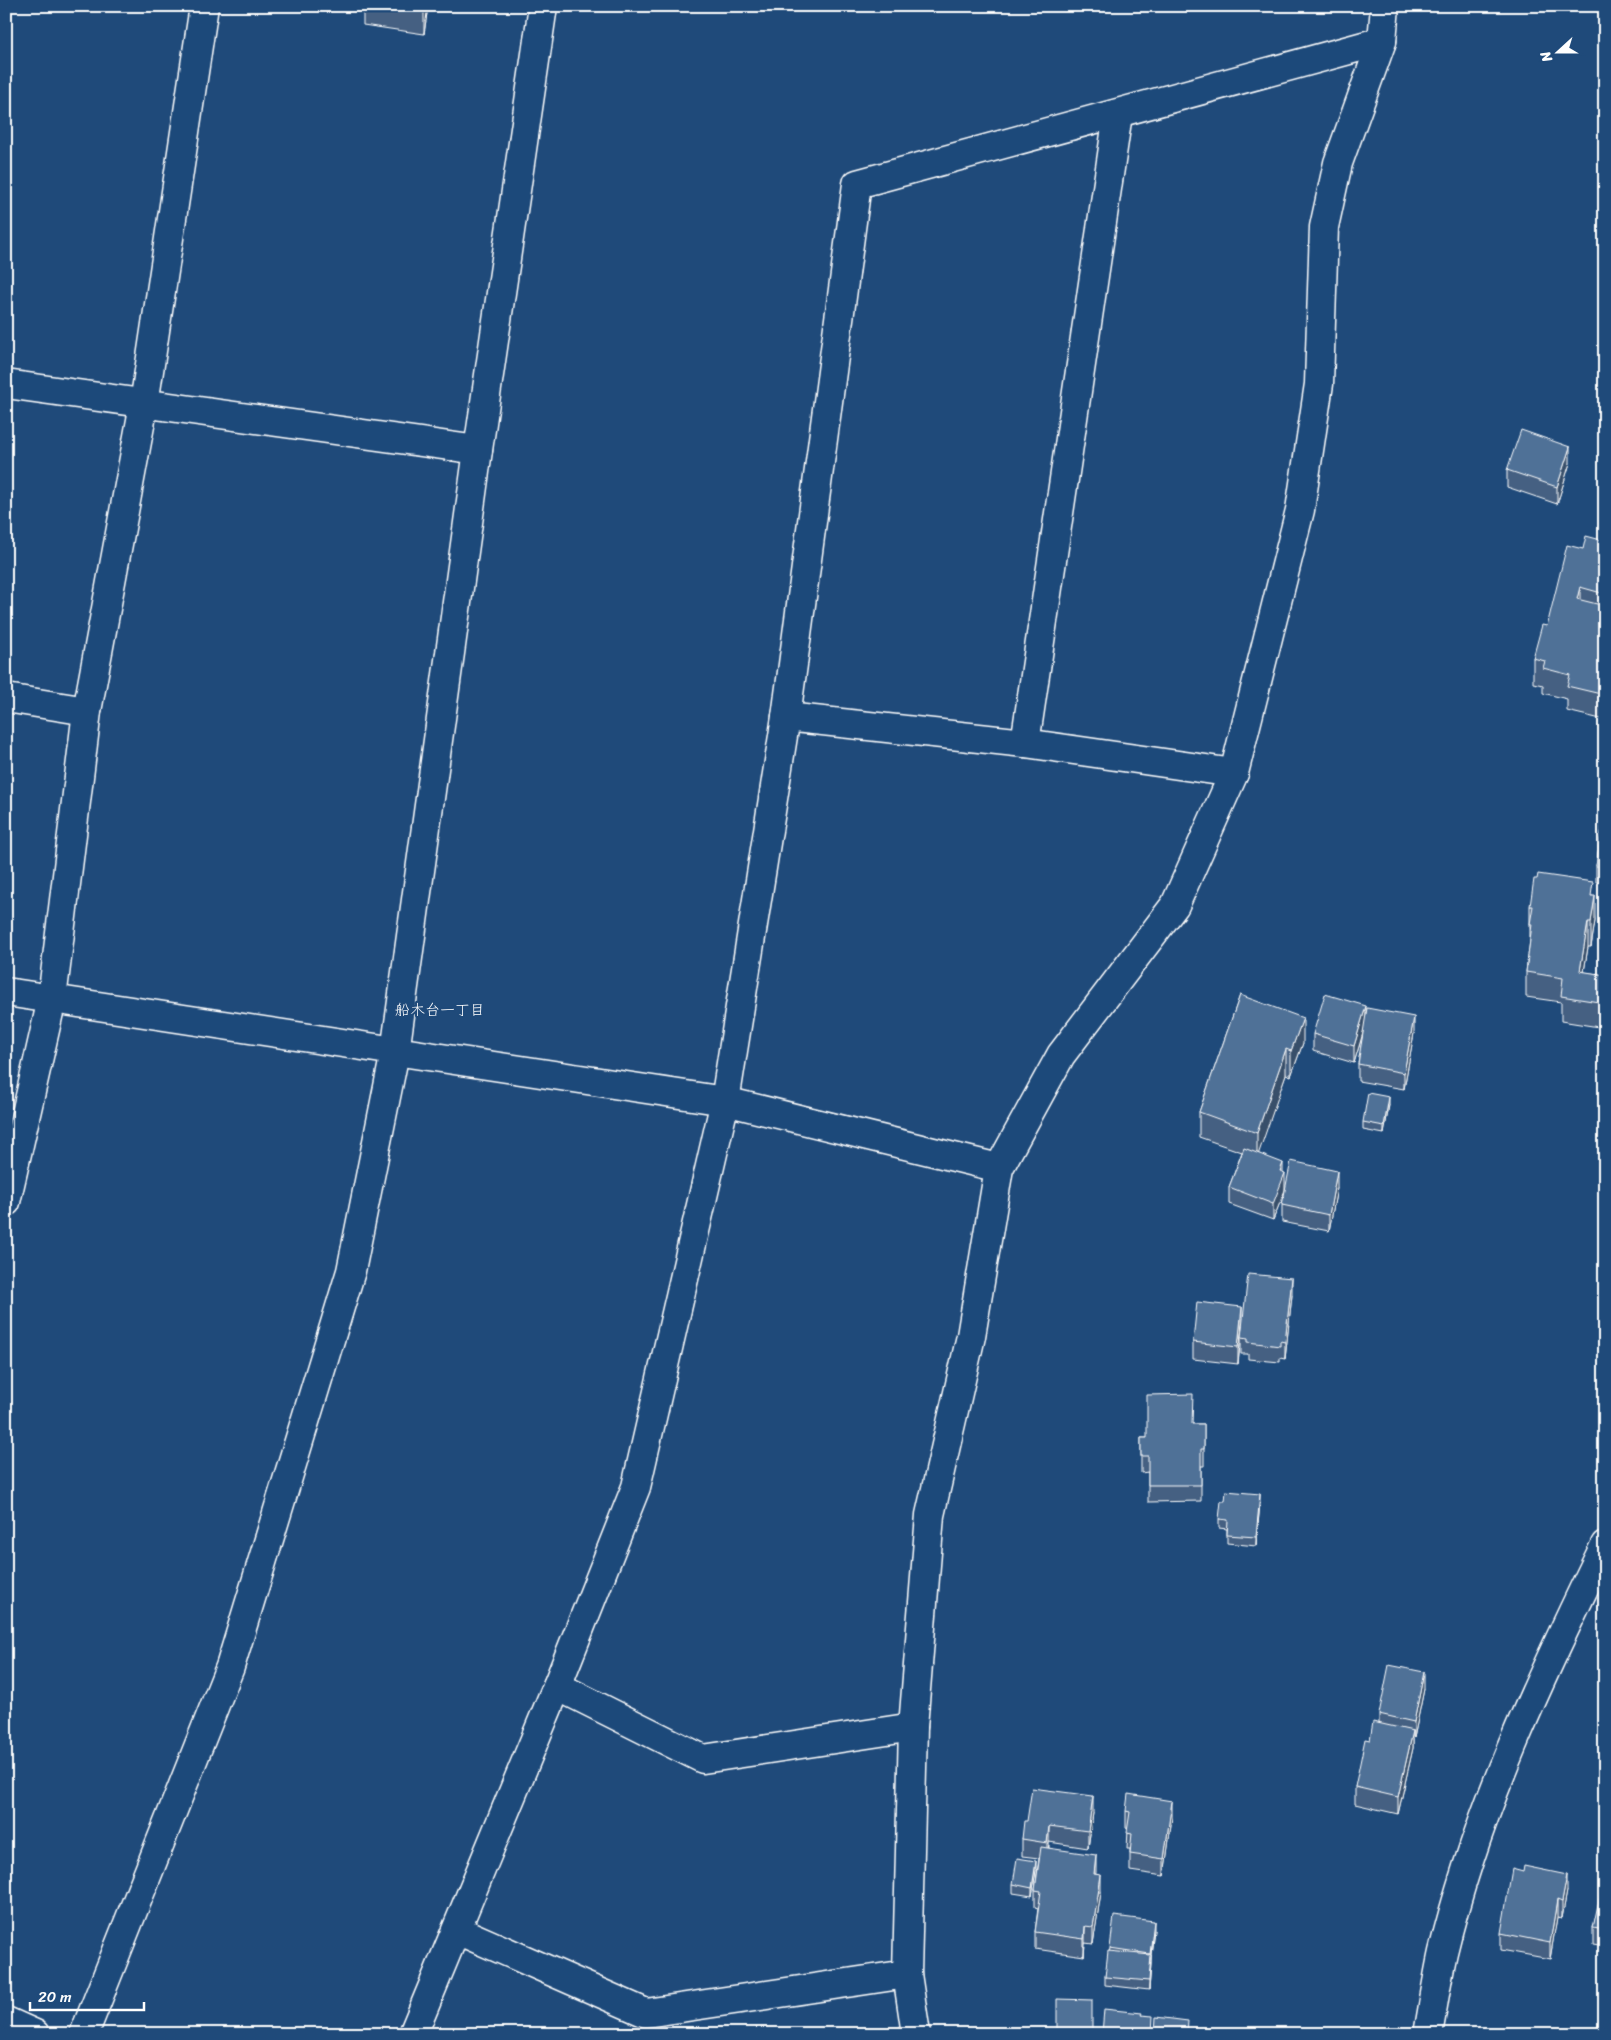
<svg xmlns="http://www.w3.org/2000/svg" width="1611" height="2040" font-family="Sriracha,'Klee One',sans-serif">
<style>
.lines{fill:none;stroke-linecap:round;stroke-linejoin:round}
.minor-casing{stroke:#fff;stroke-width:31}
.minor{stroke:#1f4a7a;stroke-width:28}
.wall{fill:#456182;stroke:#fff}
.shaded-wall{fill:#384f6a;stroke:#fff}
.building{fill:#507197;stroke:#fff}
.labels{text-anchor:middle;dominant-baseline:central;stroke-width:4;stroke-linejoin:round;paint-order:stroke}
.neighbourhood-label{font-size:15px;fill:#fff;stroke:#1f4a7a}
</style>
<rect width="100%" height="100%" fill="#1f4a7a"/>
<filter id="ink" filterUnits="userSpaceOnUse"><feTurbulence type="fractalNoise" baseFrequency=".02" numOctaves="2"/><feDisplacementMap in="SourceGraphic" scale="10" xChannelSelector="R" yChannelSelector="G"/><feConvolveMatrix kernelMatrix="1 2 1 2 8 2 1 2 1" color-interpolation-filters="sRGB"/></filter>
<g filter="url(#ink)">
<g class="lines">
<defs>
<g id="minor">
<polyline points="6,384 478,450"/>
<polyline points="6,698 87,711"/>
<polyline points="786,717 1025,743 1234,773"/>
<polyline points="1025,743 1118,114"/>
<polyline points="6,992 725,1101 999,1168"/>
<polyline points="6,1202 52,999 87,711 144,404 204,6"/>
<polyline points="557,1686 703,1759 913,1727"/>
<polyline points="457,1930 646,2013 907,1974"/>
<polyline points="6,2021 35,2034"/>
<polyline points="84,2034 230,1667 351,1271 395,1052 478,450 543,6"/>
<polyline points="413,2034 557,1686 636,1487 725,1101 786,717 857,184 1382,41"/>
<polyline points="916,2034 907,1974 913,1727 930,1515 971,1336 999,1168 1061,1055 1175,905 1234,773 1300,510 1319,384 1324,227 1338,163 1382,41 1385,6"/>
<path d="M 1428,2034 C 1433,2007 1437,1979 1443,1952 C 1477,1810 1541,1676 1605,1545"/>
</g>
</defs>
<use href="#minor" class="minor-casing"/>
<use href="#minor" class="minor"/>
</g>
<g class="wall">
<polygon points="363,6 428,6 424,34 363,25"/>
<polygon points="1570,463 1557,504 1507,487 1507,470"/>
<polygon points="1605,541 1605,720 1567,711 1567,699 1543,693 1543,685 1533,683 1533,658 1547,626 1583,549"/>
<polygon points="1605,808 1605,884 1596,882 1596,866"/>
<polygon points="1593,896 1595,921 1591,947 1588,947 1584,972 1605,975 1605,1028 1561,1021 1561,1002 1526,997 1526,972 1530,940 1530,906"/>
<polygon points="1240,995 1303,1043 1291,1076 1286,1074 1258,1153 1283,1172 1285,1189 1337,1188 1329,1231 1282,1222 1282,1205 1285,1190 1273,1220 1229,1204 1229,1187 1242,1152 1199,1137 1199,1112"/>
<polygon points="1366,1018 1414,1033 1404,1089 1358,1081 1358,1064 1364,1030 1354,1063 1313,1051 1313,1034"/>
<polygon points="1389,1105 1384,1134 1363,1130 1363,1122"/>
<polygon points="1292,1295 1285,1359 1280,1358 1280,1362 1248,1359 1248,1354 1241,1354 1241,1337"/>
<polygon points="1242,1324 1238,1364 1193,1359 1193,1342"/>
<polygon points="1192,1424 1204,1424 1204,1466 1201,1466 1201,1501 1148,1502 1148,1472 1141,1473 1141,1438 1147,1438"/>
<polygon points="1260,1503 1256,1546 1227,1543 1227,1529 1219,1528 1219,1519"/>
<polygon points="1424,1689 1414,1738 1413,1738 1413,1748 1398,1814 1355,1804 1355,1787 1370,1740 1379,1724 1379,1714"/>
<polygon points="1126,1811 1172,1817 1164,1876 1130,1871 1130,1849 1127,1849 1128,1829 1126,1828"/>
<polygon points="1093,1813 1088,1848 1049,1842 1049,1848 1096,1874 1101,1892 1093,1944 1085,1943 1084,1956 1035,1949 1035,1932 1038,1908 1035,1907 1035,1890 1039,1858 1022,1856 1022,1839 1027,1821"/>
<polygon points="1036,1870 1032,1896 1013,1893 1013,1884"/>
<polygon points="1605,1881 1605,1947 1593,1945 1593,1928"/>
<polygon points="1567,1891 1562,1918 1557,1917 1550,1959 1501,1950 1501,1933"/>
<polygon points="1154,1930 1151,1955 1151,1964 1149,1990 1105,1985 1105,1977 1110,1948"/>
</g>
<g class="shaded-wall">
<polygon points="424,6 428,6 424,34"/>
<polygon points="1570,447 1570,463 1557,504 1557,487"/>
<polygon points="1580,587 1580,612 1577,599"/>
<polygon points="1595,896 1595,921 1591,947 1591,922"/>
<polygon points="1588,922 1588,947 1580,996 1580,971"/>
<polygon points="1366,1006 1366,1023 1354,1063 1354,1046"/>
<polygon points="1414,1017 1414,1033 1404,1089 1404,1073"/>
<polygon points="1303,1018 1303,1043 1291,1076 1291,1051"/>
<polygon points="1286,1049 1286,1074 1257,1158 1257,1133"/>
<polygon points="1389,1097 1389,1105 1384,1134 1384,1126"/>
<polygon points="1283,1163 1283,1177 1285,1173 1285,1190 1273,1220 1273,1204 1280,1171"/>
<polygon points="1337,1171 1337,1188 1329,1231 1329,1215"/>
<polygon points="1292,1278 1292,1295 1285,1359 1285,1342"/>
<polygon points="1242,1307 1242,1324 1238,1364 1238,1347"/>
<polygon points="1260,1494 1260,1503 1256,1546 1256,1537"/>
<polygon points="1424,1672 1424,1689 1414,1738 1414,1722"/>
<polygon points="1413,1731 1413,1748 1398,1814 1398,1797"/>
<polygon points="1093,1796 1093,1813 1088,1848 1088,1831"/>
<polygon points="1172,1801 1172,1817 1164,1876 1164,1859"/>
<polygon points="1049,1826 1049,1842 1047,1859 1047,1843"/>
<polygon points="1096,1855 1096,1872 1094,1891 1094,1874"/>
<polygon points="1036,1861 1036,1870 1032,1896 1032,1888"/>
<polygon points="1101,1875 1101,1892 1093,1944 1093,1927"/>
<polygon points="1567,1875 1567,1891 1562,1918 1562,1902"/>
<polygon points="1557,1900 1557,1917 1550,1959 1550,1943"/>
<polygon points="1154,1921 1154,1930 1150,1962 1150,1954"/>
<polygon points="1085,1926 1085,1943 1084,1956 1084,1939"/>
<polygon points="1151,1955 1151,1964 1149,1990 1149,1981"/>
</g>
<g class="building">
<polygon points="403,6 424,6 424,9"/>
<polygon points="1521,430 1570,447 1557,487 1507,470"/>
<polygon points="1586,536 1605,541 1605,594 1580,587 1577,599 1605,606 1605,695 1567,686 1570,675 1543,668 1545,661 1533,658 1542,625 1547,626 1567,545 1583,549"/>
<polygon points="1605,808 1605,867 1596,866"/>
<polygon points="1538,874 1593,882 1591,896 1595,896 1591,922 1588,922 1580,971 1605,975 1605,1003 1561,996 1563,978 1526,972 1532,924 1530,924 1533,906 1530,906 1534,879 1537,879"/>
<polygon points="1325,994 1366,1006 1354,1046 1313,1034"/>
<polygon points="1240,995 1303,1018 1291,1051 1286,1049 1257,1133 1199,1112"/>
<polygon points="1367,1008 1414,1017 1404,1073 1358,1064"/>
<polygon points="1368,1093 1389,1097 1384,1126 1363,1122"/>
<polygon points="1244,1148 1283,1163 1280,1171 1285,1173 1273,1204 1229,1187"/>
<polygon points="1291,1161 1337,1171 1329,1215 1282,1205"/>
<polygon points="1248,1274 1292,1278 1285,1342 1280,1341 1280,1346 1248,1342 1248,1338 1241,1337"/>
<polygon points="1197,1302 1242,1307 1238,1347 1193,1342"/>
<polygon points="1193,1394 1192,1424 1204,1424 1204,1449 1201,1449 1201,1485 1148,1485 1148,1456 1141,1456 1141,1438 1147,1438 1147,1395"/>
<polygon points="1226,1491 1260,1494 1256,1537 1227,1535 1228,1520 1219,1519 1221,1501 1225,1501"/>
<polygon points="1389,1665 1424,1672 1414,1722 1379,1714"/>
<polygon points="1373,1722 1413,1731 1398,1797 1355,1787 1365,1739 1370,1740"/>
<polygon points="1032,1788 1093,1796 1088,1831 1049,1826 1047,1843 1022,1839 1024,1821 1027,1821"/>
<polygon points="1128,1794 1172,1801 1164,1859 1130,1854 1132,1833 1127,1832 1130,1812 1126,1811"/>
<polygon points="1041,1847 1096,1855 1094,1874 1101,1875 1093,1927 1085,1926 1084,1939 1035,1932 1041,1891 1035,1890"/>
<polygon points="1017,1858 1036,1861 1032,1888 1013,1884"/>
<polygon points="1524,1866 1567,1875 1562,1902 1557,1900 1550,1943 1501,1933 1512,1869 1523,1872"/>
<polygon points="1603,1881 1605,1881 1605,1930 1593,1928"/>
<polygon points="1114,1916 1154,1921 1150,1954 1110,1948"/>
<polygon points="1108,1951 1151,1955 1149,1981 1105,1977"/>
<polygon points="1057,1999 1092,2000 1092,2034 1057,2034"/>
<polygon points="1104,2009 1142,2013 1141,2015 1153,2016 1152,2034 1102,2034"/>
<polygon points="1156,2017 1188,2021 1187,2034 1155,2034"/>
</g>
</g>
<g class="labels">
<g class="neighbourhood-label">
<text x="440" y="1010">船木台一丁目</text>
</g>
</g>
<rect width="1611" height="2040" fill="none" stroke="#1f4a7a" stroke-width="25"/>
<rect x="12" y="12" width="1586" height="2015" fill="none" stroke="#fff" stroke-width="2" filter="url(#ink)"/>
<g transform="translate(1558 52) rotate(249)" stroke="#1f4a7a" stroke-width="4" paint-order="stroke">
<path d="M0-4L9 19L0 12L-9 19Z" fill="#ffffff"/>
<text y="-8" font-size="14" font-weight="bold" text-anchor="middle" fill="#ffffff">N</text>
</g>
<path d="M30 2002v8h114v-8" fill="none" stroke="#ffffff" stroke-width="2.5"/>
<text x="38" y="2002" font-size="15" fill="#ffffff" stroke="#1f4a7a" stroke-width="4" paint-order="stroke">20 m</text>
</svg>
